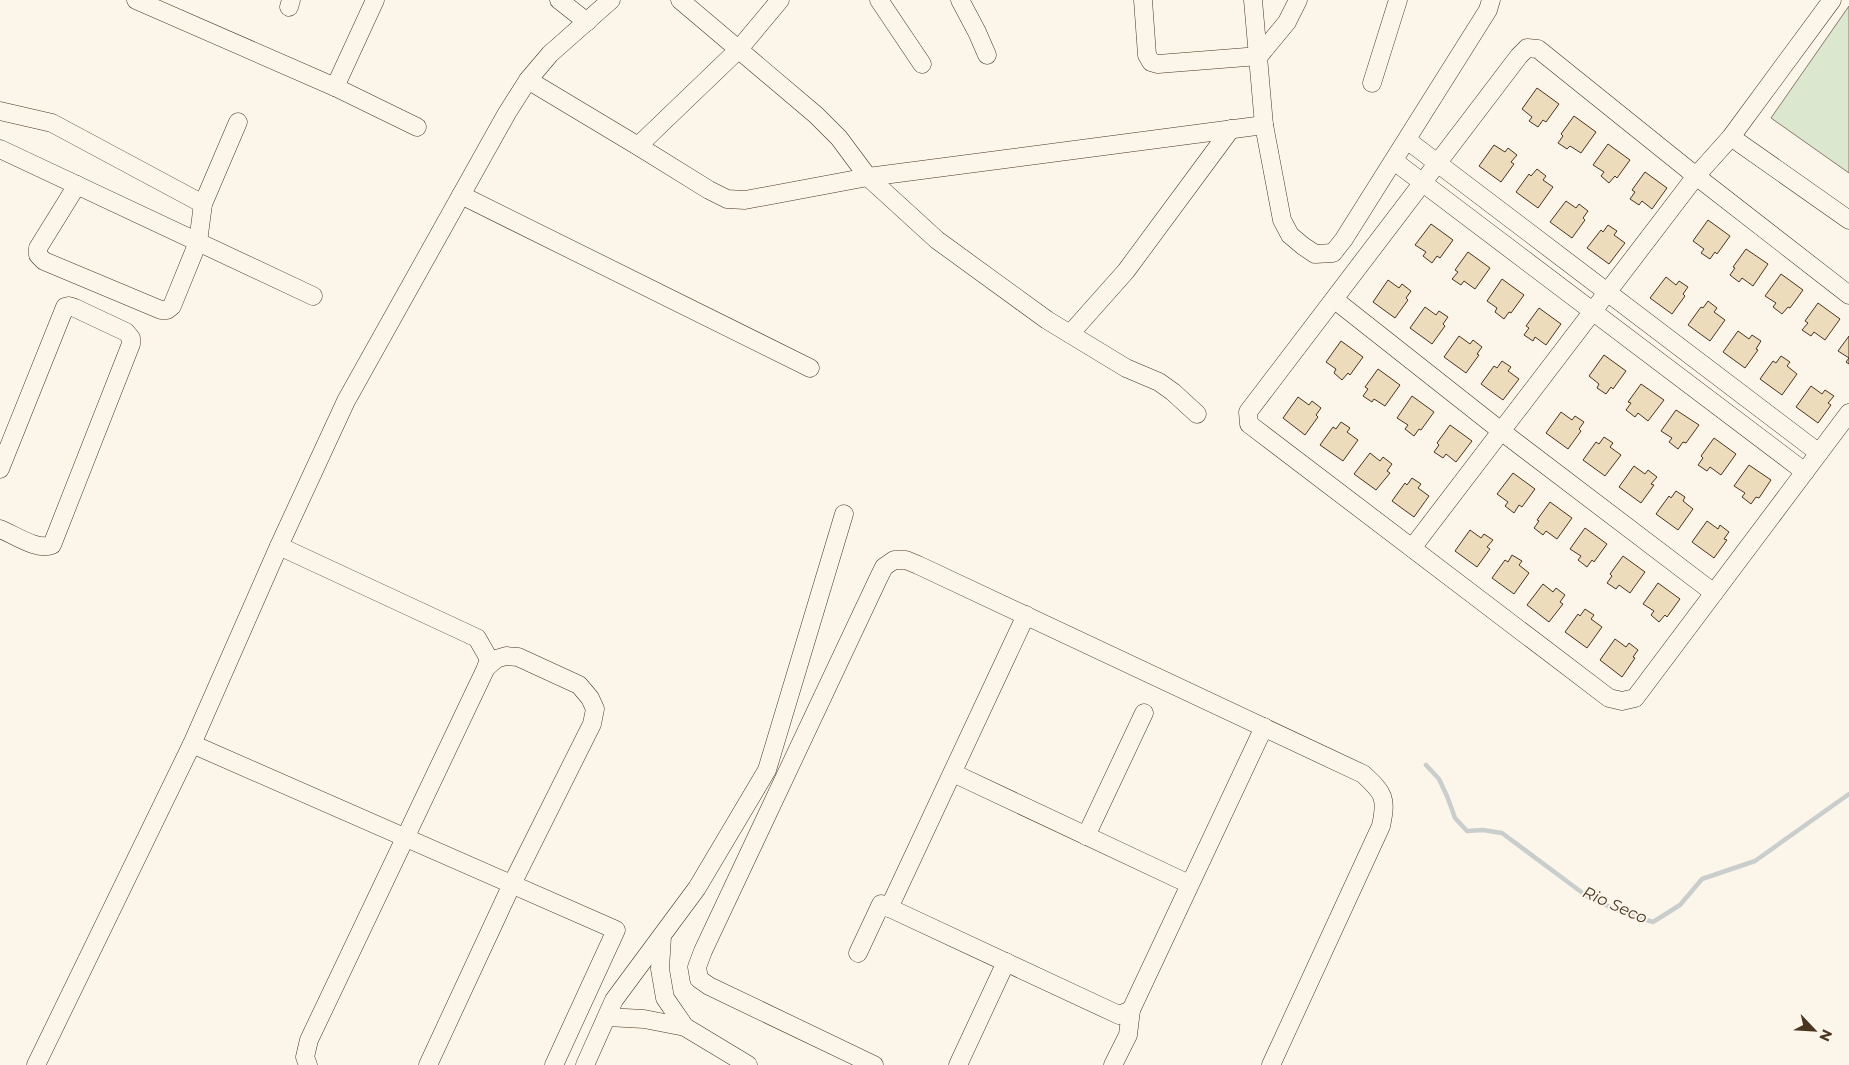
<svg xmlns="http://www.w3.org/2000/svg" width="1849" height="1065" font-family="Montserrat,sans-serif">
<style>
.green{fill:#dce7d0;stroke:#887966}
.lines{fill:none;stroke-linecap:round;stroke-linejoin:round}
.stream{stroke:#c9cecd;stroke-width:4.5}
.building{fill:#ecdcbc;stroke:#4a3520}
.minor-casing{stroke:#4a3520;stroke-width:19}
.minor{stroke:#fbf6e9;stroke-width:18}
.labels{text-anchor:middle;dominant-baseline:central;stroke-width:4;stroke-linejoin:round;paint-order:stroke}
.water-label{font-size:16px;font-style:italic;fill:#4a3520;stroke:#fbf6e9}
</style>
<rect width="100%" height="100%" fill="#fbf6e9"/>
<polygon class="green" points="1849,6 1849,173 1771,118"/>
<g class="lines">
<polyline class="stream" points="1426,765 1439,779 1447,796 1455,818 1467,831 1483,830 1502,833 1588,897 1621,912 1653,922 1680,905 1702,879 1755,861 1849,794"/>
</g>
<g class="building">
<polygon points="1537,88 1559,104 1546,122 1543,120 1538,127 1529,121 1532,117 1522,109"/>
<polygon points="1574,116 1596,132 1581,153 1570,146 1567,149 1558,143 1563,136 1561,134"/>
<polygon points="1608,144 1630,160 1617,178 1615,176 1609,183 1601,176 1604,172 1593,165"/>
<polygon points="1494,145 1505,152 1508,148 1517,155 1511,162 1514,164 1501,182 1479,166"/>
<polygon points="1537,169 1546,176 1543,180 1553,187 1538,208 1516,192 1529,174 1531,176"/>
<polygon points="1645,172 1667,188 1652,209 1642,201 1639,205 1630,199 1635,192 1632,190"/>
<polygon points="1566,201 1576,208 1579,204 1588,211 1583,218 1585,220 1572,238 1550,222"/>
<polygon points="1708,220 1730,236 1717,254 1715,252 1710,259 1701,253 1704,249 1693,241"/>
<polygon points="1431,224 1453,240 1440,258 1437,256 1432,263 1423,256 1426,252 1415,245"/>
<polygon points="1608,225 1617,231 1614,235 1625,243 1609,264 1587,248 1601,230 1603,232"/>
<polygon points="1746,249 1768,264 1753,286 1742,278 1739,282 1730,275 1735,268 1733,267"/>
<polygon points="1468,252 1490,268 1475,289 1464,281 1461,285 1452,279 1458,272 1455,270"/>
<polygon points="1781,274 1803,290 1790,308 1788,307 1782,314 1773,307 1776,303 1765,296"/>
<polygon points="1666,277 1676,285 1679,281 1688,287 1683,294 1685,296 1672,314 1650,298"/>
<polygon points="1502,279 1524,295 1511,313 1509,312 1504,319 1495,312 1497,308 1487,301"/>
<polygon points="1388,280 1399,288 1402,284 1411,291 1406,298 1408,300 1395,318 1373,302"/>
<polygon points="1708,301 1717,308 1714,312 1725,320 1710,341 1688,325 1701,307 1703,308"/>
<polygon points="1818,303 1840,319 1825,340 1814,332 1811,336 1802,330 1808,323 1805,321"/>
<polygon points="1425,307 1436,315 1439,311 1448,317 1443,324 1445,326 1432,344 1410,328"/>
<polygon points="1539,308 1561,324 1546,345 1535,337 1533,341 1524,335 1529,328 1526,326"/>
<polygon points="1738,331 1749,339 1752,335 1761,341 1756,349 1758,350 1745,368 1723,352"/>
<polygon points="1459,336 1470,344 1473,340 1482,347 1477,354 1479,355 1466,373 1444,357"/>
<polygon points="1849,336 1849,364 1846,362 1849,358 1838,351"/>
<polygon points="1341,341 1363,357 1350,375 1348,373 1342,380 1334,373 1336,369 1326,362"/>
<polygon points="1604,355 1626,371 1613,389 1611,387 1606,394 1597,388 1599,384 1589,376"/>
<polygon points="1781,356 1790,362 1787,366 1797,374 1782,395 1760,379 1773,361 1776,363"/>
<polygon points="1502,361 1511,367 1508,371 1519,379 1503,400 1481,384 1494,366 1497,368"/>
<polygon points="1378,369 1400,385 1385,406 1374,399 1372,402 1363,396 1368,389 1365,387"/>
<polygon points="1641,384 1664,400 1648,421 1638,413 1635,417 1626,410 1631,403 1628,402"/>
<polygon points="1811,386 1822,394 1825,390 1834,396 1828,403 1831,405 1818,423 1796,407"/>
<polygon points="1412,396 1434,412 1421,430 1419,429 1414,436 1405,429 1408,425 1397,418"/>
<polygon points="1298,397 1309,405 1312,401 1321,408 1316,415 1318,417 1305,435 1283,418"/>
<polygon points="1676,410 1699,425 1686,443 1683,442 1678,449 1669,442 1672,438 1661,431"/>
<polygon points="1561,412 1572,420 1575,416 1584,422 1579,429 1581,431 1568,449 1546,433"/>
<polygon points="1341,422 1350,428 1347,432 1358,440 1343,461 1320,445 1333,427 1336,429"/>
<polygon points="1450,425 1472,441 1456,462 1446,454 1443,458 1434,452 1439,445 1437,443"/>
<polygon points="1604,437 1613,443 1610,447 1621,455 1605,476 1583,460 1596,442 1599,444"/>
<polygon points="1714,438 1736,454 1721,475 1710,467 1707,471 1698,465 1703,458 1701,456"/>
<polygon points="1370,453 1380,461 1383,457 1392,464 1387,471 1390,473 1376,490 1354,474"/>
<polygon points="1749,465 1771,480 1759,498 1756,497 1751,504 1742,497 1745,493 1734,486"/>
<polygon points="1634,466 1645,474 1648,470 1657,477 1651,484 1654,485 1641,503 1619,487"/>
<polygon points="1513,473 1535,489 1522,507 1519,505 1514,513 1505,506 1508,502 1497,494"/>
<polygon points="1412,478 1421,484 1418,488 1429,496 1414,517 1392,501 1405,483 1407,485"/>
<polygon points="1676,491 1685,497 1683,501 1693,509 1678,530 1656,514 1669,496 1671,498"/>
<polygon points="1550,502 1572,518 1557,539 1546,531 1543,535 1534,528 1539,521 1537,520"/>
<polygon points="1707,521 1718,529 1720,525 1729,532 1724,539 1727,540 1714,558 1692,542"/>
<polygon points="1585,528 1607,544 1594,562 1592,560 1587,567 1578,560 1581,556 1570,549"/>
<polygon points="1470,530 1481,538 1484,534 1493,540 1487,547 1490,549 1477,567 1455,551"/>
<polygon points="1512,555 1522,561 1519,565 1529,573 1514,594 1492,578 1505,560 1508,562"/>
<polygon points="1623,556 1645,572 1630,593 1619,585 1616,589 1607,583 1612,576 1610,574"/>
<polygon points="1658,583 1680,599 1667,617 1665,615 1659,622 1651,615 1654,611 1643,604"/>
<polygon points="1543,584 1553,592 1556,588 1565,595 1560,602 1563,604 1549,622 1527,605"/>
<polygon points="1585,609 1594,615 1591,619 1602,627 1587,648 1565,632 1578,614 1580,616"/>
<polygon points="1615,639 1626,647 1629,643 1638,650 1633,657 1635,658 1622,677 1600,660"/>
</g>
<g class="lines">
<defs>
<g id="minor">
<polyline points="136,0 335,87 417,127"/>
<polyline points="559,0 587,22"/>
<polyline points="680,0 816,115 839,138 868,177 937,240 1047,320 1126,368 1159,382 1173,392 1197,414"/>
<polyline points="879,0 922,64"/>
<polyline points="960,0 977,32 987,55"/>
<polyline points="1143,0 1147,55 1151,62 1158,64 1259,56 1287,22 1298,0"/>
<polyline points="1253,0 1264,125 1282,220 1290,235 1303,246 1315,254 1333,253 1344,239 1488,10 1491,0"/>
<polyline points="289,7 291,0"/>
<polyline points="528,80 638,146 709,190 727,199 745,200 868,177 1264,125"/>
<polyline points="1372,83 1398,0"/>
<polyline points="335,87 375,0"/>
<polyline points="0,111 52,123 203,204"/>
<polyline points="1731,137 1849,220"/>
<polyline points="1407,140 1819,453"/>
<polyline points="638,146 739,49 780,0"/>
<polyline points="0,149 313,296"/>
<polyline points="1394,161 1805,472"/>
<polyline points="77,185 38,248 38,255 44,261 161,310 167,310 172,306 198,242 203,204 238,122"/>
<polyline points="461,195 810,368"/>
<polyline points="1849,295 1696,176 1538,49 1527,48 1519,56 1248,412 1249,424 1609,698 1622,701 1635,698 1849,413"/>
<polyline points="1335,300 1501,431 1714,593"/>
<polyline points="1070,334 1126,271 1231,129"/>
<path d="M 0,469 L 65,307 L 69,306 L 75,308 L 126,332 L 131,338 L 131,344 L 52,545 C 37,551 15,535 0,529"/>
<polyline points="279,546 477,638 489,659 486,668 309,1040 305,1057 308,1065"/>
<polyline points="1412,548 1696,176 1731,137 1832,0"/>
<polyline points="192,744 616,930 554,1065"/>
<polyline points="953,773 1189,884"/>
<polyline points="1086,836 1144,713"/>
<polyline points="889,908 1026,615"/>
<polyline points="662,936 660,969 665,998 685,1027 748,1065"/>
<polyline points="858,953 881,904 1119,1015 1131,1010"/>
<polyline points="607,1017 644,1019 685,1027"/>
<polyline points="36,1065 192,744 279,546 346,401 507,113 528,80 550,54 611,0"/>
<polyline points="428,1065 512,884 592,724 595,709 590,698 579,685 518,657 506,656 496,659 486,668"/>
<polyline points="585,1065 614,1000 697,888 767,770 844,514"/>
<path d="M 874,1065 L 709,986 L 699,979 L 697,967 L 703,951 L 879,577 L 884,567 L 894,560 L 906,560 L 918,565 L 1363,774 C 1384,793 1387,798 1381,826 L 1271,1065"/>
<polyline points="958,1065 1006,962"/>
<polyline points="1113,1065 1128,1035 1131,1010 1264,727"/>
</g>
</defs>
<use href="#minor" class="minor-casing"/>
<use href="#minor" class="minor"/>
</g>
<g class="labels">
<g class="water-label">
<text transform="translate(1615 905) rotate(24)">Rio Seco</text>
</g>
</g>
<g transform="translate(1814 1030) rotate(115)" stroke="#fbf6e9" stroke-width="4" paint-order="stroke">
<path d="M0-4L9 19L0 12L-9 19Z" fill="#4a3520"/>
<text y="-8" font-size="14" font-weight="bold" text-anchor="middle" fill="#4a3520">N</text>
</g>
</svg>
